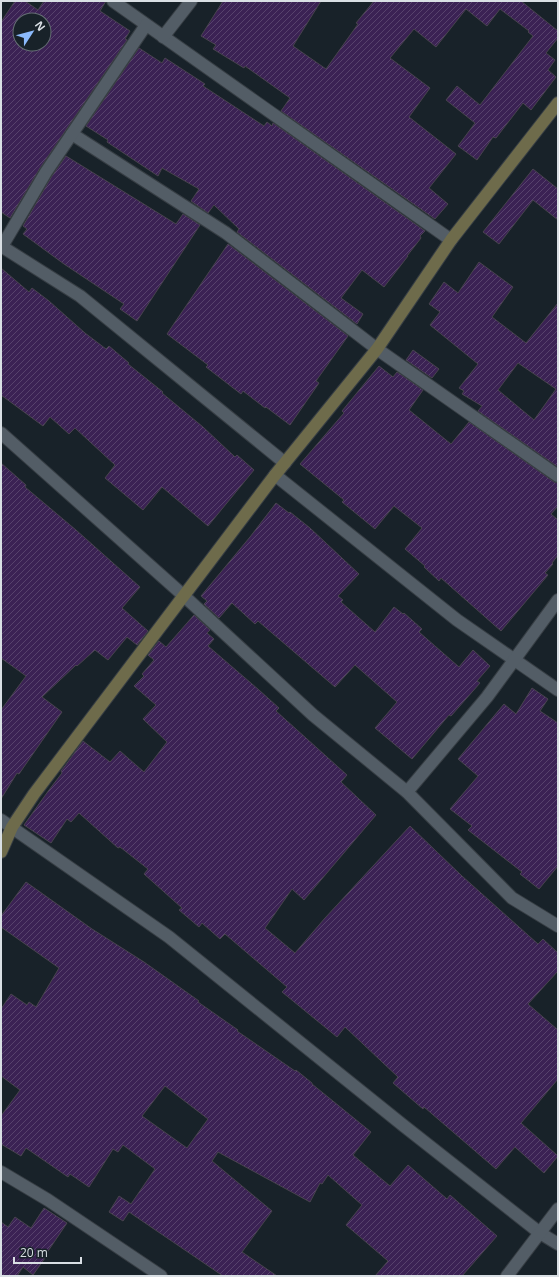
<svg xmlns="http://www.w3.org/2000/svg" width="559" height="1277" font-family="'Open Sans',sans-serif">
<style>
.building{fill:url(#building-hatch);stroke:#48434e;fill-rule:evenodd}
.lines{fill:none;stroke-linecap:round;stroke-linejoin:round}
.street-casing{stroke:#373e44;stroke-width:14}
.secondary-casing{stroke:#373e44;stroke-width:14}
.street{stroke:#535d66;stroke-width:12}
.secondary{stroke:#6e6b4b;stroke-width:12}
</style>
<defs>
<pattern id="building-hatch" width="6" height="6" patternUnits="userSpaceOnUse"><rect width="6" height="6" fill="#3b2254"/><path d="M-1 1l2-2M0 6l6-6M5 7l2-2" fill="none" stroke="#57426c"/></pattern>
</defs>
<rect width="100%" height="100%" fill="#182229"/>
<g class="building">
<path d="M 15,1 L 25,1 L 38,10 L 44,1 L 106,1 L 100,11 L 130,31 L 125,39 L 127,40 L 40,168 L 10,218 L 1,212 L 1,22 ZM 20,20 L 44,20 L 44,44 L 20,44 Z"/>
<polygon points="223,1 321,1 293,46 326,69 358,24 356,23 374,1 521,1 558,31 558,38 546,53 555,60 548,70 556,77 531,110 523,103 496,138 493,137 477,160 458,146 475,123 446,100 457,86 480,105 533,36 528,32 529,31 500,9 487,26 466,9 436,47 414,29 390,58 430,88 409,117 456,154 429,188 448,204 435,219 281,111 290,98 245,66 244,68 213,49 216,45 201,36"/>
<polygon points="139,48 162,63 165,58 205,84 203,86 264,126 267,122 272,126 273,123 425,231 420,236 421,238 407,256 408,256 384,287 362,270 341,298 363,314 357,324 237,232 239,229 214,205 208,213 191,201 199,189 162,168 158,176 107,142 108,140 86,126"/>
<polygon points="66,156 176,224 183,214 200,225 137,321 120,309 124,304 64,264 23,234 27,229 23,226 52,176"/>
<polygon points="533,169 558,189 558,220 533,200 499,244 483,232"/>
<polygon points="228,244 348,336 316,381 319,383 290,425 266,407 265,408 243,391 241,394 206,367 208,365 167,334"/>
<path d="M 479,262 L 513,287 L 492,317 L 526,343 L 558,303 L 558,467 L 478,411 L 482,406 L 462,394 L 464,391 L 459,388 L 478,364 L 430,325 L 440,312 L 429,304 L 444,282 L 458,293 ZM 518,363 L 556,389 L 534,420 L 498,390 Z"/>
<polygon points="1,268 29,292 32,288 49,301 85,333 106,349 109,346 129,363 128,364 163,392 162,393 203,427 235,457 237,455 254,470 208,526 162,487 143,510 105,478 115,465 75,428 69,434 50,417 43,426 1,395"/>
<polygon points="413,350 439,369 432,378 406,360"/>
<polygon points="379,366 393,377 397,372 423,390 409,410 451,444 469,422 554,482 558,483 558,506 551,514 558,520 558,555 552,563 553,564 545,573 548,575 501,631 441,578 439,581 424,567 425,566 405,549 422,528 394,506 375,529 342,502 344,500 300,464 344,413 342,411"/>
<polygon points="1,463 26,485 25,487 76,530 140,587 122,608 148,631 137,645 127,637 108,660 95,650 77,666 76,665 42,697 62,712 19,774 17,773 1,799 1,710 26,676 1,658"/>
<polygon points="276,503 289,513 290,512 310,528 359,574 338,596 343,600 341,602 375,632 394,607 403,614 404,613 422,629 419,632 459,667 473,650 490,666 477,681 480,683 451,716 449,715 412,759 375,728 397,702 355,665 335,687 258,621 255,624 232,603 219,618 204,604 207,601 201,596 250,537"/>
<polygon points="194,615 210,630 207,633 214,639 208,646 259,690 279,708 276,711 347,775 341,782 376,815 304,900 292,889 265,928 295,953 325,918 410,826 462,876 538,944 543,939 558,953 558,971 528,1004 558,1030 558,1079 521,1123 558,1156 544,1173 515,1147 496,1169 424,1107 423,1109 393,1083 398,1077 345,1027 337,1037 282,992 287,987 225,934 220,939 202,923 199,927 179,910 182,908 144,874 148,869 120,847 118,848 79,813 71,822 67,819 51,843 24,825 49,790 62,773 61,771 65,766 83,741 110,762 120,751 144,772 167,742 143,719 156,705 134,686 144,676 142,674 154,660 148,655 159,641 166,647"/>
<polygon points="532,688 548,699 540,711 558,723 558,866 539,889 520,874 522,872 468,830 472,826 450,809 478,776 458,759 504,704 516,714"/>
<path d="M 26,882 L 92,929 L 144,962 L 199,1001 L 198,1002 L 238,1030 L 237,1031 L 295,1071 L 296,1070 L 312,1083 L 312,1084 L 371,1132 L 353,1155 L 390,1186 L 408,1165 L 447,1199 L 450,1195 L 497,1236 L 462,1276 L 375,1276 L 388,1261 L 346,1225 L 362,1205 L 328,1175 L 322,1184 L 320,1183 L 310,1202 L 218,1152 L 212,1161 L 272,1211 L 242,1252 L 277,1276 L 223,1276 L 129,1212 L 123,1221 L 109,1212 L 119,1196 L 131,1204 L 155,1169 L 123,1145 L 118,1152 L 113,1149 L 89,1187 L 70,1174 L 68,1177 L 26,1148 L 21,1156 L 1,1144 L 1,1116 L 20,1090 L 1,1076 L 1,1009 L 11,994 L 27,1005 L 29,1002 L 36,1007 L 59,968 L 1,927 L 1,916 ZM 165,1086 L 208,1119 L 187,1148 L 142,1116 Z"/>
<polygon points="44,1208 67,1223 44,1257 45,1258 33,1275 23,1267 17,1276 1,1276 1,1222 8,1227 15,1217 31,1228"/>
</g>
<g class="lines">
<defs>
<g id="street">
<polyline points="113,1 451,240"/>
<polyline points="163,37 191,1"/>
<polyline points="72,134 226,233 377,349 558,476"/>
<polyline points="1,246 80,296 285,463"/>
<polyline points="1,248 46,172 146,25"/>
<polyline points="1,433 183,595 313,715 407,792 512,898 558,926"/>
<polyline points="275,475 457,620 558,690"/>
<polyline points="407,792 487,697 558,600"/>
<polyline points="1,820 169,937 404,1126 540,1233 558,1244"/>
<polyline points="1,1172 48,1200 161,1276"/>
<polyline points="507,1276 558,1209"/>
</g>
<polyline id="secondary" points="1,852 12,827 34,794 275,475 377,349 451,240 558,103"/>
</defs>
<use href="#street" class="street-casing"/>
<use href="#secondary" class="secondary-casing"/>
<use href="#street" class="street"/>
<use href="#secondary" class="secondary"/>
</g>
<rect width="559" height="1277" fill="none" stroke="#d9dfe4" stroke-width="4"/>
<g transform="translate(32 32) rotate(54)"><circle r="19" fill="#182229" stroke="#656e74"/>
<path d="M0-3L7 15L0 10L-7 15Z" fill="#8bbafc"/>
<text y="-6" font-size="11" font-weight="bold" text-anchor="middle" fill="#d9dfe4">N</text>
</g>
<path d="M14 1257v6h67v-6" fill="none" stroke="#d9dfe4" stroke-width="2"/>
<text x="20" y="1257" font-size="12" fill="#d9dfe4" stroke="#182229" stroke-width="3" paint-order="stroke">20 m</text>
</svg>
